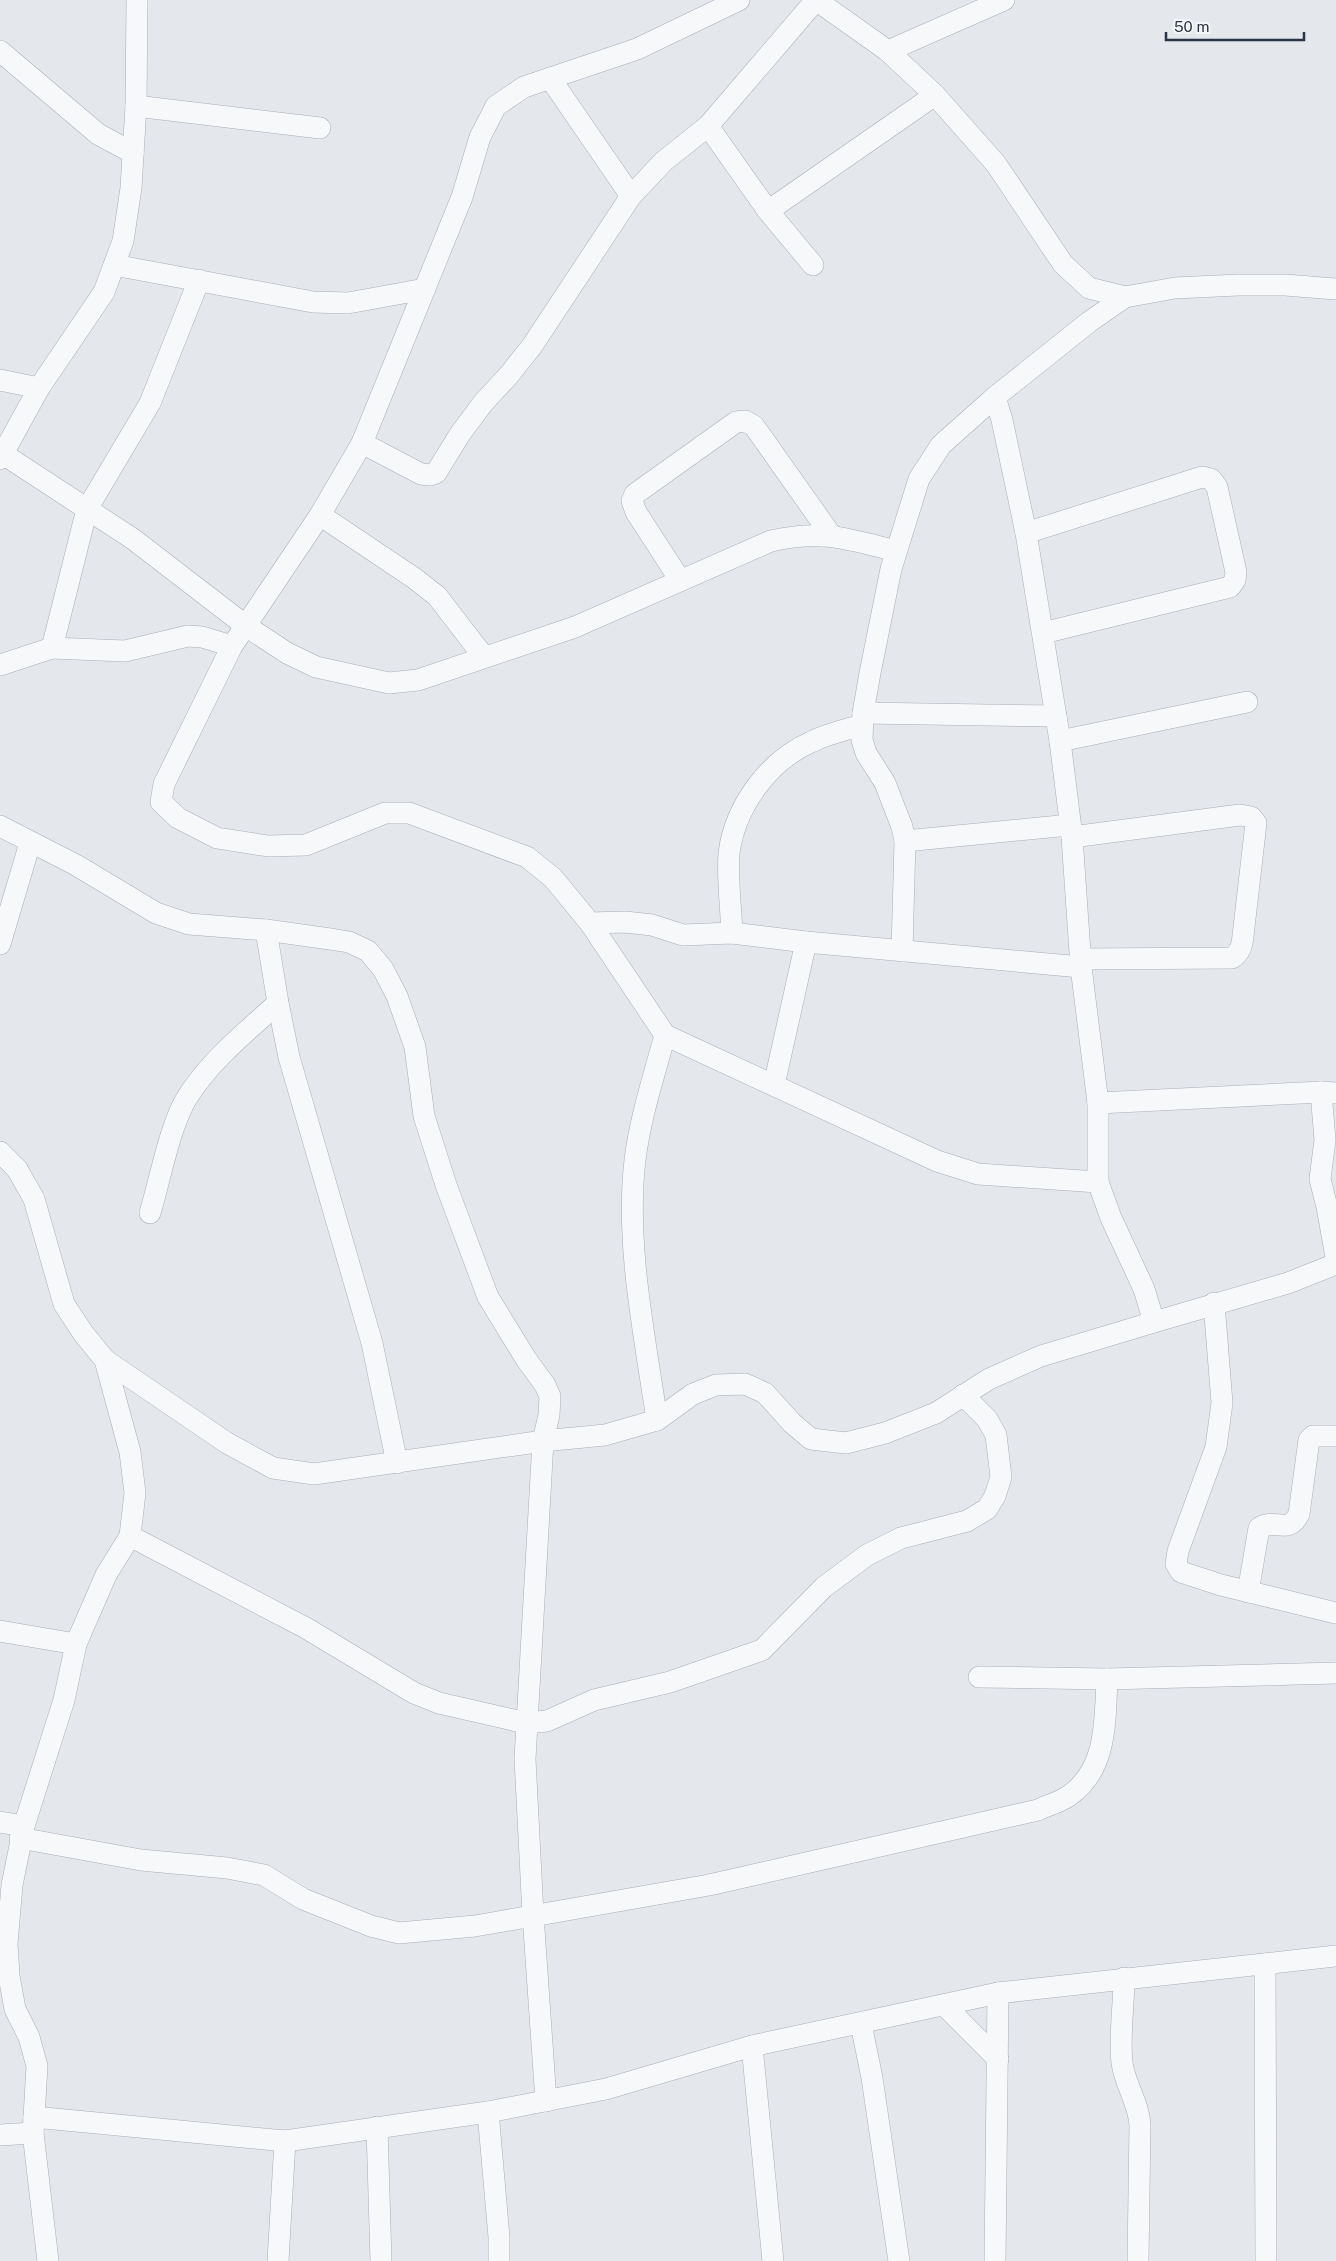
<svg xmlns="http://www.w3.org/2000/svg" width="1336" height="2261" font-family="'Public Sans',sans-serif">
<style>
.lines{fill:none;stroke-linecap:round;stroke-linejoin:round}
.minor-casing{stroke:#a9aeb7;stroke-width:22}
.minor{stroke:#f7f8fa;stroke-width:21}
</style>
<rect width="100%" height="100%" fill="#e4e7ec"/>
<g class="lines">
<defs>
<g id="minor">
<polyline points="739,0 637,49 524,87 496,106 480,137 462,197 362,443 320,515 232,646 164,784 161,802 178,818 217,838 268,846 306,845 385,813 409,813 527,857 553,878 590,923 665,1035 937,1161 978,1174 1098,1182"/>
<polyline points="816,0 888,51 935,95 996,164 1063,264 1089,288 1125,297 1175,288 1238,285 1285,285 1336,289"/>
<polyline points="0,51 98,134 133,153"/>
<polyline points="888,51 1004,0"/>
<polyline points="550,78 631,196"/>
<polyline points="136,106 320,128"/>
<polyline points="708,126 768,211 813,265"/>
<polyline points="768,211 935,95"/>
<polyline points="114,265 313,302 348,303 425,289"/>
<polyline points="1125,297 1089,322 995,397 1002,420 1026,533 1060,741 1072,837 1081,967 1098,1103 1321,1092 1336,1093"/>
<polyline points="0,380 39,388"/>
<polyline points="362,443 421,474 430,475 436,473 460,434 483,403 509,375 532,346 631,196 664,161 708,126 816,0"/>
<path d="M 3,454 L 133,539 L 246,626 L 287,653 L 316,667 L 389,683 L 418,680 L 575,627 L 771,541 C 821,529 848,539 896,551"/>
<polyline points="0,459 39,388 104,292 123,241 131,188 136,106 137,0"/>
<polyline points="320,515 414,578 437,596 484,657"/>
<polyline points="1026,533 1202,477 1211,479 1217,487 1236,572 1235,580 1230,587 1043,633"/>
<polyline points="680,580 636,512 632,501 635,494 736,422 745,421 754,426 831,535"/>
<polyline points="52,648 125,651 188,636 202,637 232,646"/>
<polyline points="0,665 52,648 87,509 150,403 199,280"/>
<polyline points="863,713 1056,716"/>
<polyline points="1060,741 1247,702"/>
<polyline points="0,826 76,865 156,913 189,924 266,930 330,939 349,942 368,951 383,969 397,996 415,1047 424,1116 446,1185 488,1297 526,1359 545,1385 550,1396 549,1415 543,1441 525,1759 533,1915 546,2101"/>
<path d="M 1072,837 L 1240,815 L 1251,817 L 1256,823 L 1243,936 C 1242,945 1241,952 1232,958 L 1080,959"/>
<polyline points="905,841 1070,825"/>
<polyline points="590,923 625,922 652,925 683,935 732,933 806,942 1081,967"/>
<polyline points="266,930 278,1003 289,1057 372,1343 397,1463"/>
<path d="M 732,933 C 731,909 727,877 729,853 C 735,807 768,761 811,742 C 827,734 845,730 862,725"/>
<polyline points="0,944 30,843"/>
<polyline points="902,951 905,841 902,827 885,783 866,753 862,740 863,713 870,673 891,569 919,479 941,445 995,397"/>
<polyline points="774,1085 806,942"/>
<polyline points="1321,1092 1325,1140 1320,1179 1327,1207 1336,1257"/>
<polyline points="1098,1103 1098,1182 1111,1218 1144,1289 1154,1322 1288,1283 1336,1264"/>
<polyline points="0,1152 17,1169 34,1199 64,1304 83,1333 105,1360 130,1452 135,1493 130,1536 106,1575 76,1644 64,1700 24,1826 12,1885 7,1944 9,1976 15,2009 29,2037 37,2066 34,2117"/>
<path d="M 150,1213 C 160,1180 170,1124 188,1096 C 211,1060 246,1032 278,1003"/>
<polyline points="1214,1303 1222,1403 1216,1447 1178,1551 1176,1564 1181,1572 1221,1585 1336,1613"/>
<polyline points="105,1360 227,1443 273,1468 314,1474 543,1441 605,1435 657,1420 693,1394 716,1385 745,1384 765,1393 792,1423 811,1439 846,1443 885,1433 936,1413 989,1379 1041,1356 1154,1322"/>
<path d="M 657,1420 C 645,1338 625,1243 635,1160 C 640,1118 654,1076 665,1035"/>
<polyline points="130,1536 306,1628 414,1693 439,1703 526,1723 547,1721 594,1700 670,1682 762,1650 824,1587 867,1555 901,1538 967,1521 987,1509 995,1496 1001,1477 996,1435 987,1419 963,1395"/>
<path d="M 1248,1592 L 1259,1528 C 1274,1517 1288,1536 1299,1514 L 1309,1440 L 1313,1436 L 1336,1436"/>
<polyline points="0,1631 76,1644"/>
<polyline points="979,1677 1107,1679 1336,1673"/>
<polyline points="0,1822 24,1826"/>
<path d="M 20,1838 L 141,1860 L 227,1868 L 264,1875 L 303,1899 L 371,1926 L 399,1933 L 475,1926 L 709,1885 L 1038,1810 C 1048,1805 1061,1802 1070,1795 C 1107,1769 1105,1721 1107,1679"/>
<polyline points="1265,1964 1266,2261"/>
<path d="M 1124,1978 C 1124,2005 1119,2035 1122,2063 C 1125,2085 1139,2103 1140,2125 L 1138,2261"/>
<polyline points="945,2006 998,2059"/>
<polyline points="861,2024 872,2078 899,2261"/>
<polyline points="752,2046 773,2261"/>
<polyline points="488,2112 499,2237 499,2261"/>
<polyline points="377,2127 381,2261"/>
<polyline points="0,2135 33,2133"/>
<polyline points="48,2261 33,2133 34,2117 285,2141 488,2112 606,2089 752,2046 998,1993 1336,1956"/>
<polyline points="278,2261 285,2141"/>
<polyline points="995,2261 998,1993"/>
</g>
</defs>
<use href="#minor" class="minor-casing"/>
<use href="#minor" class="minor"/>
</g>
<path d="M1166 32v8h138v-8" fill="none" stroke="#2b3445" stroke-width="2.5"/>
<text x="1174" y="32" font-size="15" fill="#2b3445" stroke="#f4f6f9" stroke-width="4" paint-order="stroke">50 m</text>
</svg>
